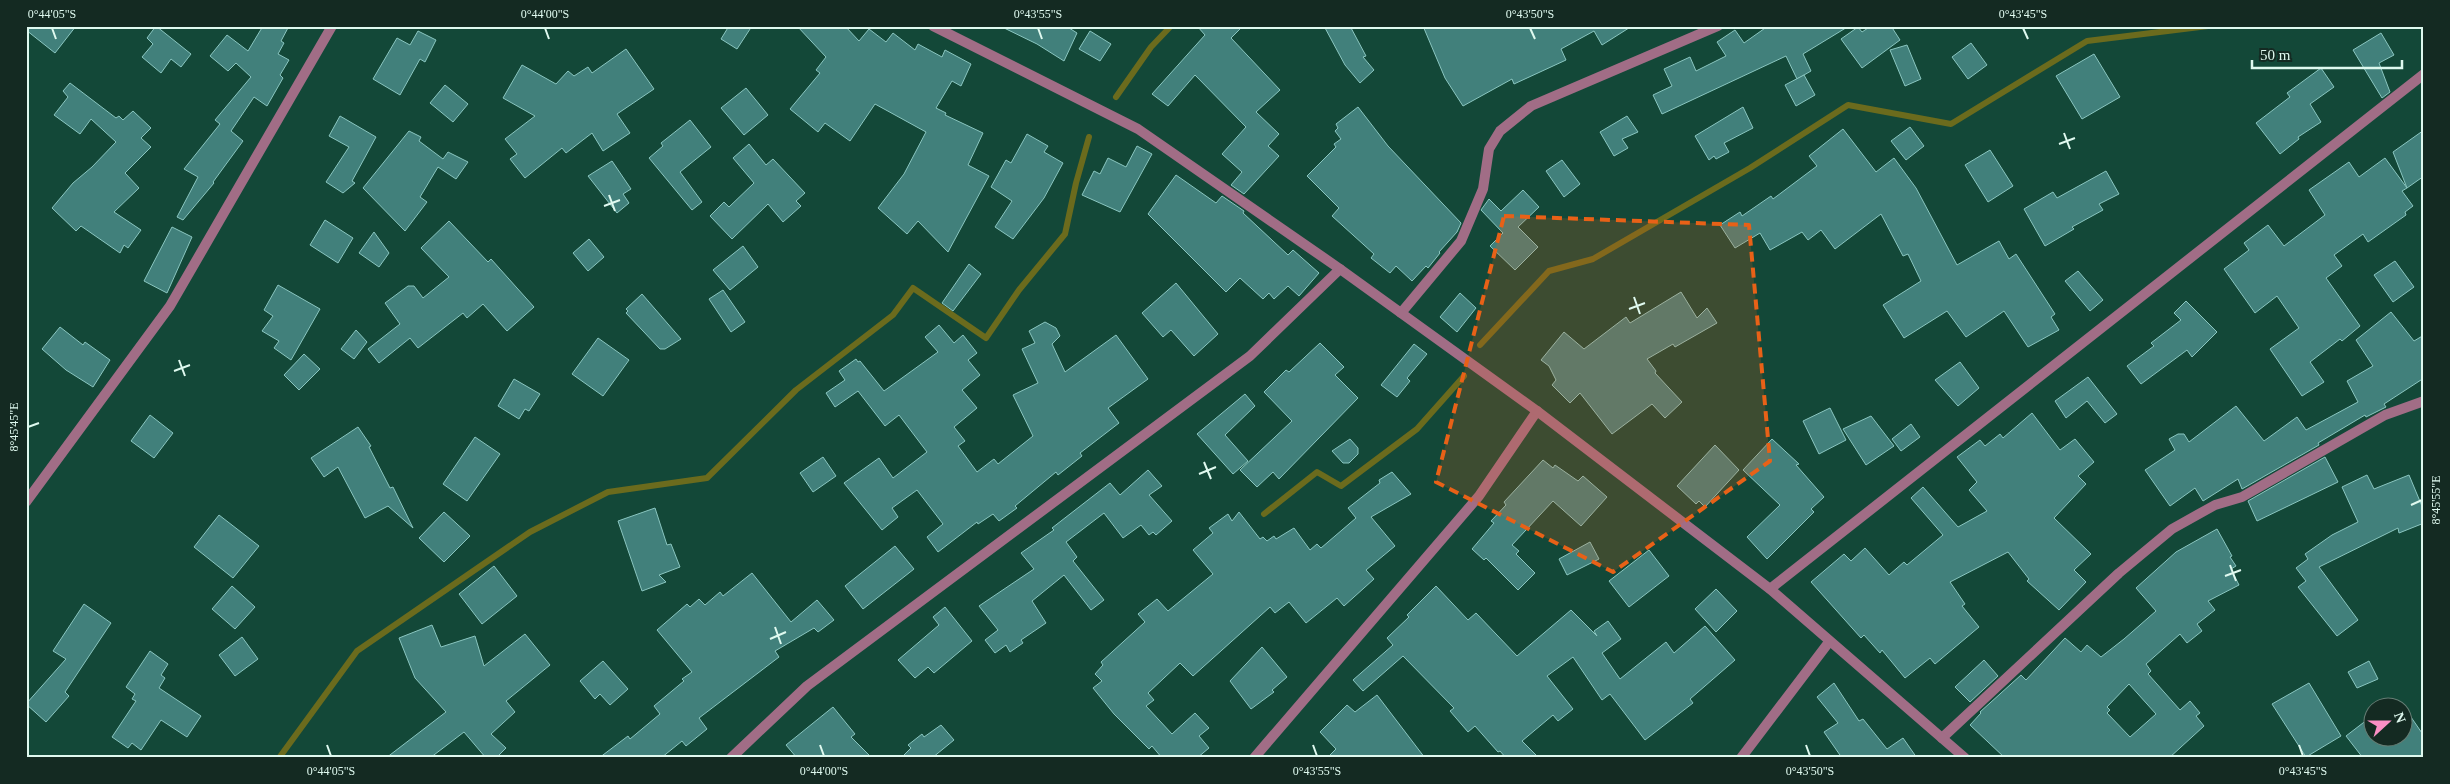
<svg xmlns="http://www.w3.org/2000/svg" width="2450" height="784" font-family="'Times New Roman',serif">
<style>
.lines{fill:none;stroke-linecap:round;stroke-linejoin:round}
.stream{stroke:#6b6b1d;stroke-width:6}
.building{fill:#41807b;stroke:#8ac6c0;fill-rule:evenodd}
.minor{stroke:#a16d86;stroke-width:10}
.tertiary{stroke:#a16d86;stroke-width:10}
.marked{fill:#e86117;fill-opacity:0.2;stroke:#e86117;stroke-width:4;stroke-dasharray:10 6;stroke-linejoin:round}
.ticks{fill:none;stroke:#dff9ef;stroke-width:2}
.neatline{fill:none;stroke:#dff9ef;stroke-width:2}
.ticks-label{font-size:12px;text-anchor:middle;fill:#dff9ef}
</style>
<rect width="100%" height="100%" fill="#134838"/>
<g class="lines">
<g class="stream">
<polyline points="1116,97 1151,47 1171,26"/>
<polyline points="1480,345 1549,271 1593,259 1750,168 1848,105 1951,124 2087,41 2208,26"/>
<polyline points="1264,514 1317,472 1341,486 1417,429 1464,376"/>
<polyline points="279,758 357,651 530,532 608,492 707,478 796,390 893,315 913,288 986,338 1019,290 1065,234 1076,183 1089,137"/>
</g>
</g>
<g class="building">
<polygon points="26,26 76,26 55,53 26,30"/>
<polygon points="156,26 191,54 181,67 171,59 161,73 142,57 153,44 147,38"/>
<polygon points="263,26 289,26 281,41 284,43 278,54 289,60 280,75 283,78 267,106 254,97 231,131 243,141 213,182 214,183 183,220 177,217 198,177 184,169 220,124 215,120 251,77 236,63 228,71 210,56 227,35 248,51"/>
<polygon points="729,26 752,26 737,49 721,39"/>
<polygon points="797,26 845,26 859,41 869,29 886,42 893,33 915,50 918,44 942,57 945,50 971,64 961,86 952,81 936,108 946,113 945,115 983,133 968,165 989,176 948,252 918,221 907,234 878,208 904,174 926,132 875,104 850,141 825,123 818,132 790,109 820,73 816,70 826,57"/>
<polygon points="1000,26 1066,26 1077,33 1064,61 1037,44"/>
<polygon points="1197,26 1243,26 1231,38 1280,90 1256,112 1279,134 1268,146 1279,156 1244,194 1231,185 1242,172 1222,154 1246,127 1195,75 1168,106 1152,94 1205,35"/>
<polygon points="1324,26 1350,26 1366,56 1363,57 1374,70 1360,83 1345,65"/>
<polygon points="1423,26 1632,26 1602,45 1594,31 1561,49 1566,60 1514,84 1512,79 1463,106 1445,78"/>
<polygon points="1768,26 1849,26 1803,54 1811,71 1797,79 1786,56 1662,114 1653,95 1672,86 1664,69 1690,57 1696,71 1726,56 1717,42 1735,30 1744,43"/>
<polygon points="1871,26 1891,26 1900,40 1862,68 1841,39 1858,27 1862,32"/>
<polygon points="418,31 436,40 425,62 420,59 400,95 373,79 397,38 410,45"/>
<polygon points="1090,31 1111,44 1100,61 1079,49"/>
<polygon points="2381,33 2394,55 2379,63 2390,92 2382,98 2353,50"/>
<polygon points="1971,43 1987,65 1968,79 1952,57"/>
<polygon points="1907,45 1921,79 1905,86 1890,50"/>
<polygon points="626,49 654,89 617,114 630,133 603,151 592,133 566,153 562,148 525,178 510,159 517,154 505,139 535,116 503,98 522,65 556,84 568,71 574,76 588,67 592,73"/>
<polygon points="2094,54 2120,97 2082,119 2056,76"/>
<polygon points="2321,68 2334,87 2310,104 2321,122 2298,137 2299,139 2280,154 2256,123 2290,97 2287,93"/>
<polygon points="1804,75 1815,95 1796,106 1785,85"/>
<polygon points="70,83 116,118 119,116 123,120 133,111 151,128 141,138 151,147 125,173 139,188 114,212 141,230 128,248 124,245 120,253 81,226 76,231 52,208 73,183 92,167 116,142 91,119 80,134 54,115 68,97 63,91"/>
<polygon points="445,85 468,104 453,122 430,103"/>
<polygon points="746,88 768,115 744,135 721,108"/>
<polygon points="1358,107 1388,146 1461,223 1457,232 1439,252 1440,253 1428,268 1426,266 1412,281 1396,266 1390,273 1371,258 1374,254 1332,216 1339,208 1307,176 1336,147 1334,144 1341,139 1335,131 1338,128 1336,124"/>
<polygon points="1743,107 1753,128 1724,143 1729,152 1716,159 1714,156 1709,160 1695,136"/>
<polygon points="340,116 376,137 352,181 355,183 343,193 326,182 349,147 329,136"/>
<polygon points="1627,116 1638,132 1622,139 1628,148 1614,156 1600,132"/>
<polygon points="690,120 711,147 680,172 702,202 692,210 649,158 663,146 661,143"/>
<polygon points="1910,127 1924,146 1906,160 1891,141"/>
<polygon points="1843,129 1876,172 1894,158 1916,188 1957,265 1999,241 2009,259 2016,254 2055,314 2051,317 2059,330 2028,347 2004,311 1966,337 1947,311 1904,338 1883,305 1921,281 1908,254 1903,256 1881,214 1835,249 1821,230 1808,240 1802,232 1770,250 1760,233 1735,248 1720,225 1740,212 1742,216 1771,196 1773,199 1817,166 1809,156"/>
<polygon points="2424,130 2424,176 2407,188 2393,152"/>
<polygon points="409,131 421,137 419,141 443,159 448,152 468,162 456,179 438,167 420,197 427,202 405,231 363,188"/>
<polygon points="1027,134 1048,146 1044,152 1063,163 1044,198 1013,239 995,227 1012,201 991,187 1006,160 1011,163"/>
<polygon points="749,144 766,165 773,159 805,193 796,201 801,206 783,222 768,204 732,239 710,216 724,202 729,207 754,183 733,158"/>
<polygon points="1137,146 1152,154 1120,212 1082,195 1094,171 1100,174 1108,158 1126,167"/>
<polygon points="1990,150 2013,186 1988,202 1965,165"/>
<polygon points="2385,158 2407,188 2402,191 2413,206 2405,212 2406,215 2368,242 2363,234 2334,255 2342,266 2326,278 2360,326 2342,341 2340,339 2310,362 2324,382 2302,396 2270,349 2299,328 2277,296 2255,313 2224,269 2249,250 2244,243 2268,225 2284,246 2325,215 2309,190 2349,162 2359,177"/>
<polygon points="1562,160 1580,184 1564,197 1546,171"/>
<polygon points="612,161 631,189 623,194 629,203 617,213 588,176"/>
<polygon points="2106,171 2119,194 2099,204 2103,210 2072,227 2074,229 2045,246 2024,209 2053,192 2057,198"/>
<polygon points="1176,175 1216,203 1222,196 1244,211 1243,213 1288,255 1293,250 1319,273 1299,296 1288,286 1274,299 1269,293 1263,299 1240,278 1226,292 1148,214"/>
<polygon points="1523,190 1539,207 1518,227 1538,247 1515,270 1490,246 1503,233 1481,210 1489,199 1501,211"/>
<polygon points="325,220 353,238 338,263 310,245"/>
<polygon points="449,221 488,262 491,259 534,307 507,331 483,304 467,318 463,313 418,348 410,338 379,363 368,349 400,324 385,303 408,286 414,286 423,298 449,277 421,248"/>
<polygon points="172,227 192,237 167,293 144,281"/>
<polygon points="374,232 389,253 379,267 359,253"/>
<polygon points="589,239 604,257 588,271 573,253"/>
<polygon points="743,246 758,267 730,290 713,270"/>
<polygon points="2395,261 2414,287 2393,302 2374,275"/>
<polygon points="969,264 981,274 953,311 942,303"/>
<polygon points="2078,271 2103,300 2090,311 2065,281"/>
<polygon points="1176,283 1218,334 1194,356 1171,330 1163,337 1142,313"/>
<polygon points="278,285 320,309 291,360 274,348 279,341 262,331 273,316 264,310"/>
<polygon points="723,290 745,322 731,332 709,299"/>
<polygon points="1681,292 1697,318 1707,308 1717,323 1675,347 1673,344 1647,359 1656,371 1655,373 1682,402 1665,418 1652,404 1612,434 1580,393 1570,403 1552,385 1556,380 1549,366 1541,360 1564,332 1584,349 1626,317 1630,323"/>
<polygon points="1460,293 1476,308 1457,332 1440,317"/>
<polygon points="642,294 681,339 665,349 660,349 626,313 628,311 626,309"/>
<polygon points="2186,301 2217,332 2192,357 2187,350 2141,384 2127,366 2154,346 2151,343 2181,320 2174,313"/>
<polygon points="2391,312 2414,341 2424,335 2424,378 2384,404 2386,407 2366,417 2365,415 2318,443 2319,445 2242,489 2238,479 2203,501 2195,488 2170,506 2145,470 2175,450 2169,439 2178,434 2184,434 2189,442 2236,406 2264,441 2297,417 2306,430 2358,402 2347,381 2373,366 2356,340"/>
<polygon points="1045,322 1056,328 1060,336 1052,344 1065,372 1116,335 1148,379 1108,408 1119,423 1080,453 1082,456 1058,475 1056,472 1015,506 1017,508 999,521 993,514 978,524 977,522 938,552 927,537 943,524 917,490 892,508 898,517 882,530 844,483 879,458 893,478 927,452 899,415 885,426 858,391 835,407 826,393 845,380 839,371 856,359 858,362 860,361 884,391 938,352 925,337 939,325 954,343 963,335 977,353 968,360 980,375 962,390 977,408 954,427 965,441 958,446 977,472 994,459 998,464 1033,436 1013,395 1038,383 1022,349 1035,343 1029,331"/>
<polygon points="60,327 83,345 85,342 110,360 93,387 66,370 42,349"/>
<polygon points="356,330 367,342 354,359 341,349"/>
<polygon points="598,338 629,360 603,396 572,374"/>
<polygon points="1320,343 1344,367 1335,375 1358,398 1279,479 1273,472 1257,487 1240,470 1292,421 1264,392 1286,370 1289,372"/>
<polygon points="1414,344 1427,354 1407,378 1410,381 1397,397 1381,385"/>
<polygon points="304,354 320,369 299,390 284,375"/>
<polygon points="1960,362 1979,388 1958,406 1935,380"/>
<polygon points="2088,377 2117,414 2105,423 2087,401 2066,418 2055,401"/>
<polygon points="514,379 540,394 529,411 525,409 519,419 498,406"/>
<polygon points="1245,394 1255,406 1225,435 1248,461 1233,474 1197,434"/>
<polygon points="1830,408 1846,440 1819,454 1803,421"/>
<polygon points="2032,413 2060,450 2075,439 2094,462 2078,476 2086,484 2054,518 2091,554 2074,570 2086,582 2059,610 2027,581 2029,579 2008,552 1950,582 1965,604 1962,606 1979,627 1935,664 1930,658 1905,678 1882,650 1880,653 1864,635 1861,638 1811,582 1844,554 1851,561 1865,548 1889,575 1904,562 1907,565 1943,535 1911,498 1923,487 1958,527 1987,511 1969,490 1977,482 1957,457 1980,440 1985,446 2000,434 2003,438"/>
<polygon points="150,415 173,433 154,458 131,441"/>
<polygon points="1871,416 1894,446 1866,465 1843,429"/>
<polygon points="1911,424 1920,437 1901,451 1892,439"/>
<polygon points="358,427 371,446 369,447 390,488 393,487 413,528 388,506 365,518 338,467 324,477 311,458"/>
<polygon points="475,437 500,454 467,501 443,484"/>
<polygon points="1350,439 1358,448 1358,454 1349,463 1343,463 1332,451"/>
<polygon points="1772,439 1799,464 1796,465 1824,497 1811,509 1814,512 1767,559 1747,537 1780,505 1743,470"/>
<polygon points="1715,445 1739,470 1705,507 1699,501 1696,504 1677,486"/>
<polygon points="823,457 836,476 813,492 800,473"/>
<polygon points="2325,457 2338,482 2257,521 2248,501"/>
<polygon points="1543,460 1553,468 1555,465 1578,481 1583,476 1607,497 1581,526 1553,501 1512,545 1519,551 1516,554 1535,573 1518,590 1486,558 1484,560 1472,549 1494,523 1491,521 1506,505 1504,502"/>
<polygon points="1148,470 1162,486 1149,495 1172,521 1156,535 1153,532 1149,535 1141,525 1123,538 1104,513 1066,542 1077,557 1073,561 1104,600 1091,610 1064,575 1032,601 1046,623 1021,640 1023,643 1010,652 1006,645 995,653 985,640 998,630 979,606 1034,569 1021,553 1054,530 1052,528 1110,483 1120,495"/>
<polygon points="1392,472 1411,494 1371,517 1395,546 1366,570 1374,579 1344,606 1337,598 1306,623 1289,602 1275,613 1270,607 1193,676 1180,663 1148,693 1154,700 1146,706 1172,734 1195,713 1209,728 1199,736 1209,748 1197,758 1162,758 1152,746 1149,749 1114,714 1093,688 1102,681 1095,674 1103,665 1101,662 1145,622 1138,614 1157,599 1168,611 1213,574 1193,550 1213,533 1209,528 1228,514 1232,521 1239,512 1260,539 1263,537 1267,541 1274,536 1276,539 1294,528 1310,550 1317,544 1321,548 1356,518 1348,508 1380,483 1379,480"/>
<polygon points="2367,475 2374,489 2409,475 2424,511 2424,523 2399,533 2398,528 2319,567 2358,620 2337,636 2298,587 2306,581 2296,568 2308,559 2305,554 2332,535 2358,522 2342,487"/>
<polygon points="655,508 667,545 671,544 680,567 659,575 666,582 642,591 618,521"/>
<polygon points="444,512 470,536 444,562 419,538"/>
<polygon points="219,515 259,546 233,578 194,547"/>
<path d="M 2217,529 L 2232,556 L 2230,557 L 2236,566 L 2231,569 L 2239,585 L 2208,601 L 2215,610 L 2197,624 L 2202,631 L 2187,643 L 2180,634 L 2146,664 L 2151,671 L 2148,674 L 2180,710 L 2190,701 L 2200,713 L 2196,716 L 2204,726 L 2169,758 L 2005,758 L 1970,725 L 1981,713 L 1980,712 L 2021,675 L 2026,680 L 2065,638 L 2081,652 L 2087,645 L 2101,657 L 2124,639 L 2156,611 L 2136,588 L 2176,552 ZM 2129,684 L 2156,714 L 2130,737 L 2107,713 L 2110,710 L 2107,707 Z"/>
<polygon points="1590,542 1599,559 1567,575 1559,559"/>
<polygon points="895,546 914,569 863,609 845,586"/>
<polygon points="1649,550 1669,576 1629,607 1609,581"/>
<polygon points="494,566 517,596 482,624 459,594"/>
<polygon points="752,573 791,622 817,600 834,620 818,632 814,628 775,651 779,657 699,718 707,729 686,746 682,741 661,758 599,758 628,736 630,739 660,714 654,706 684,681 682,679 692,672 657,630 687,604 690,607 699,599 705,605 720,592 723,596"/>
<polygon points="232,586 255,607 235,629 212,609"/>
<polygon points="1436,586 1468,620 1476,613 1517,656 1571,610 1597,636 1594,631 1608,621 1621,639 1602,653 1620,679 1666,642 1674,653 1705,626 1735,660 1690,699 1693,703 1645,740 1610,694 1602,700 1573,657 1547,676 1573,709 1558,721 1553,715 1522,741 1539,758 1506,758 1500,751 1498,752 1475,726 1468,732 1450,711 1454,708 1403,656 1363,691 1353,680 1393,645 1387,638 1409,617 1407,615"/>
<polygon points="1716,589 1737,611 1716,632 1695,609"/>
<polygon points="84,604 111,623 65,692 69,696 46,722 26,704 66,659 53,651"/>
<polygon points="945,607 972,641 934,673 928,667 915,678 898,660 939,625 933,617"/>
<polygon points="432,625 441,647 475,636 484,666 525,634 550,665 506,701 515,712 491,734 506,748 496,758 486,758 464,732 430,758 386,758 446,712 415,678 399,638"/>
<polygon points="242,637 258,659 235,676 219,655"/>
<polygon points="1262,647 1287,677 1272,690 1274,692 1251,709 1230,681"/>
<polygon points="150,651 168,664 161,675 165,678 159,688 201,716 187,737 161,720 141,750 132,743 128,748 112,737 136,701 132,699 135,694 126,687"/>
<polygon points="1984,660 1998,676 1970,702 1955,687"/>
<polygon points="603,661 628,689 610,705 600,694 595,699 580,681"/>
<polygon points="2369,661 2378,679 2357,688 2348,672"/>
<polygon points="1834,683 1859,721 1863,719 1887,749 1903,738 1917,758 1842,758 1824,732 1838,723 1817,697"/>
<polygon points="2309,683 2341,736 2306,757 2272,704"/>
<polygon points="1377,695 1425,758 1327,758 1336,749 1320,732 1347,705 1355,712"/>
<polygon points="2402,704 2424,736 2424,758 2363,758 2346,736 2372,716 2372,736 2402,736"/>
<polygon points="833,707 855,734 851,737 872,758 797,758 786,745"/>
<polygon points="941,725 954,740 932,758 901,758 911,748 908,745 922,734 924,737"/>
</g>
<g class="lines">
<g class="minor">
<polyline points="1401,313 1461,241 1483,189 1489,149 1500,131 1531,106 1718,26"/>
<polyline points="26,502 170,306 332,26"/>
<polyline points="1770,589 2424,74"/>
<polyline points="1942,738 2119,573 2172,529 2215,505 2242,497 2385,415 2424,401"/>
<polyline points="731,758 807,686 1250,356 1340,269"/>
<polyline points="1254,758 1479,496 1537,411"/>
<polyline points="1741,758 1829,642"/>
</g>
<polyline class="tertiary" points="933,26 1138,129 1340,269 1537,411 1770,589 1965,758"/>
</g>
<path class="marked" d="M 1504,216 L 1749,225 L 1770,461 L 1613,572 L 1436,482 Z"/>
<path class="ticks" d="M 52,28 L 56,39M 545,28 L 549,39M 1038,28 L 1042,39M 1530,28 L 1535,39M 2023,28 L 2028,39M 2064,133 L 2070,149M 2059,144 L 2075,138M 609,195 L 615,211M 604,206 L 620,200M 1634,297 L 1640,314M 1629,309 L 1645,303M 179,360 L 185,376M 174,371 L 190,365M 28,427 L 39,423M 1204,462 L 1211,479M 1199,474 L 1216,467M 2411,505 L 2422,500M 2230,565 L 2236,581M 2225,576 L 2241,570M 775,627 L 781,644M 770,639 L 786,632M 327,745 L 331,756M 820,745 L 824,756M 1313,745 L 1317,756M 1806,745 L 1810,756M 2299,745 L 2303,756"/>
<rect width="2450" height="784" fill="none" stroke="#142a22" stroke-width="55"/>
<g transform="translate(2388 722) rotate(69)"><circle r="24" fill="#142a22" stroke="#657d74"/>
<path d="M0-4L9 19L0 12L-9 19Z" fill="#fb8fc5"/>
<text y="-8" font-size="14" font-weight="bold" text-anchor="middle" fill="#dff9ef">N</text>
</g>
<path d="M2252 60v8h150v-8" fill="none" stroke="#dff9ef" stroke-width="2.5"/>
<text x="2260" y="60" font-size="15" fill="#dff9ef" stroke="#142a22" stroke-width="4" paint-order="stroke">50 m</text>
<rect x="28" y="28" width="2394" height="728" class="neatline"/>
<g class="ticks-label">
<text x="52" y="18">0°44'05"S</text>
<text x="545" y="18">0°44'00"S</text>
<text x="1038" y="18">0°43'55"S</text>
<text x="1530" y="18">0°43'50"S</text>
<text x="2023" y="18">0°43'45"S</text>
<text transform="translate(14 427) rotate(-90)" y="4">8°45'45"E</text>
<text transform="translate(2436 500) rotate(-90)" y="4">8°45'55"E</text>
<text x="331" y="775">0°44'05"S</text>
<text x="824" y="775">0°44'00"S</text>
<text x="1317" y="775">0°43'55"S</text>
<text x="1810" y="775">0°43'50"S</text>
<text x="2303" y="775">0°43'45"S</text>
</g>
</svg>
